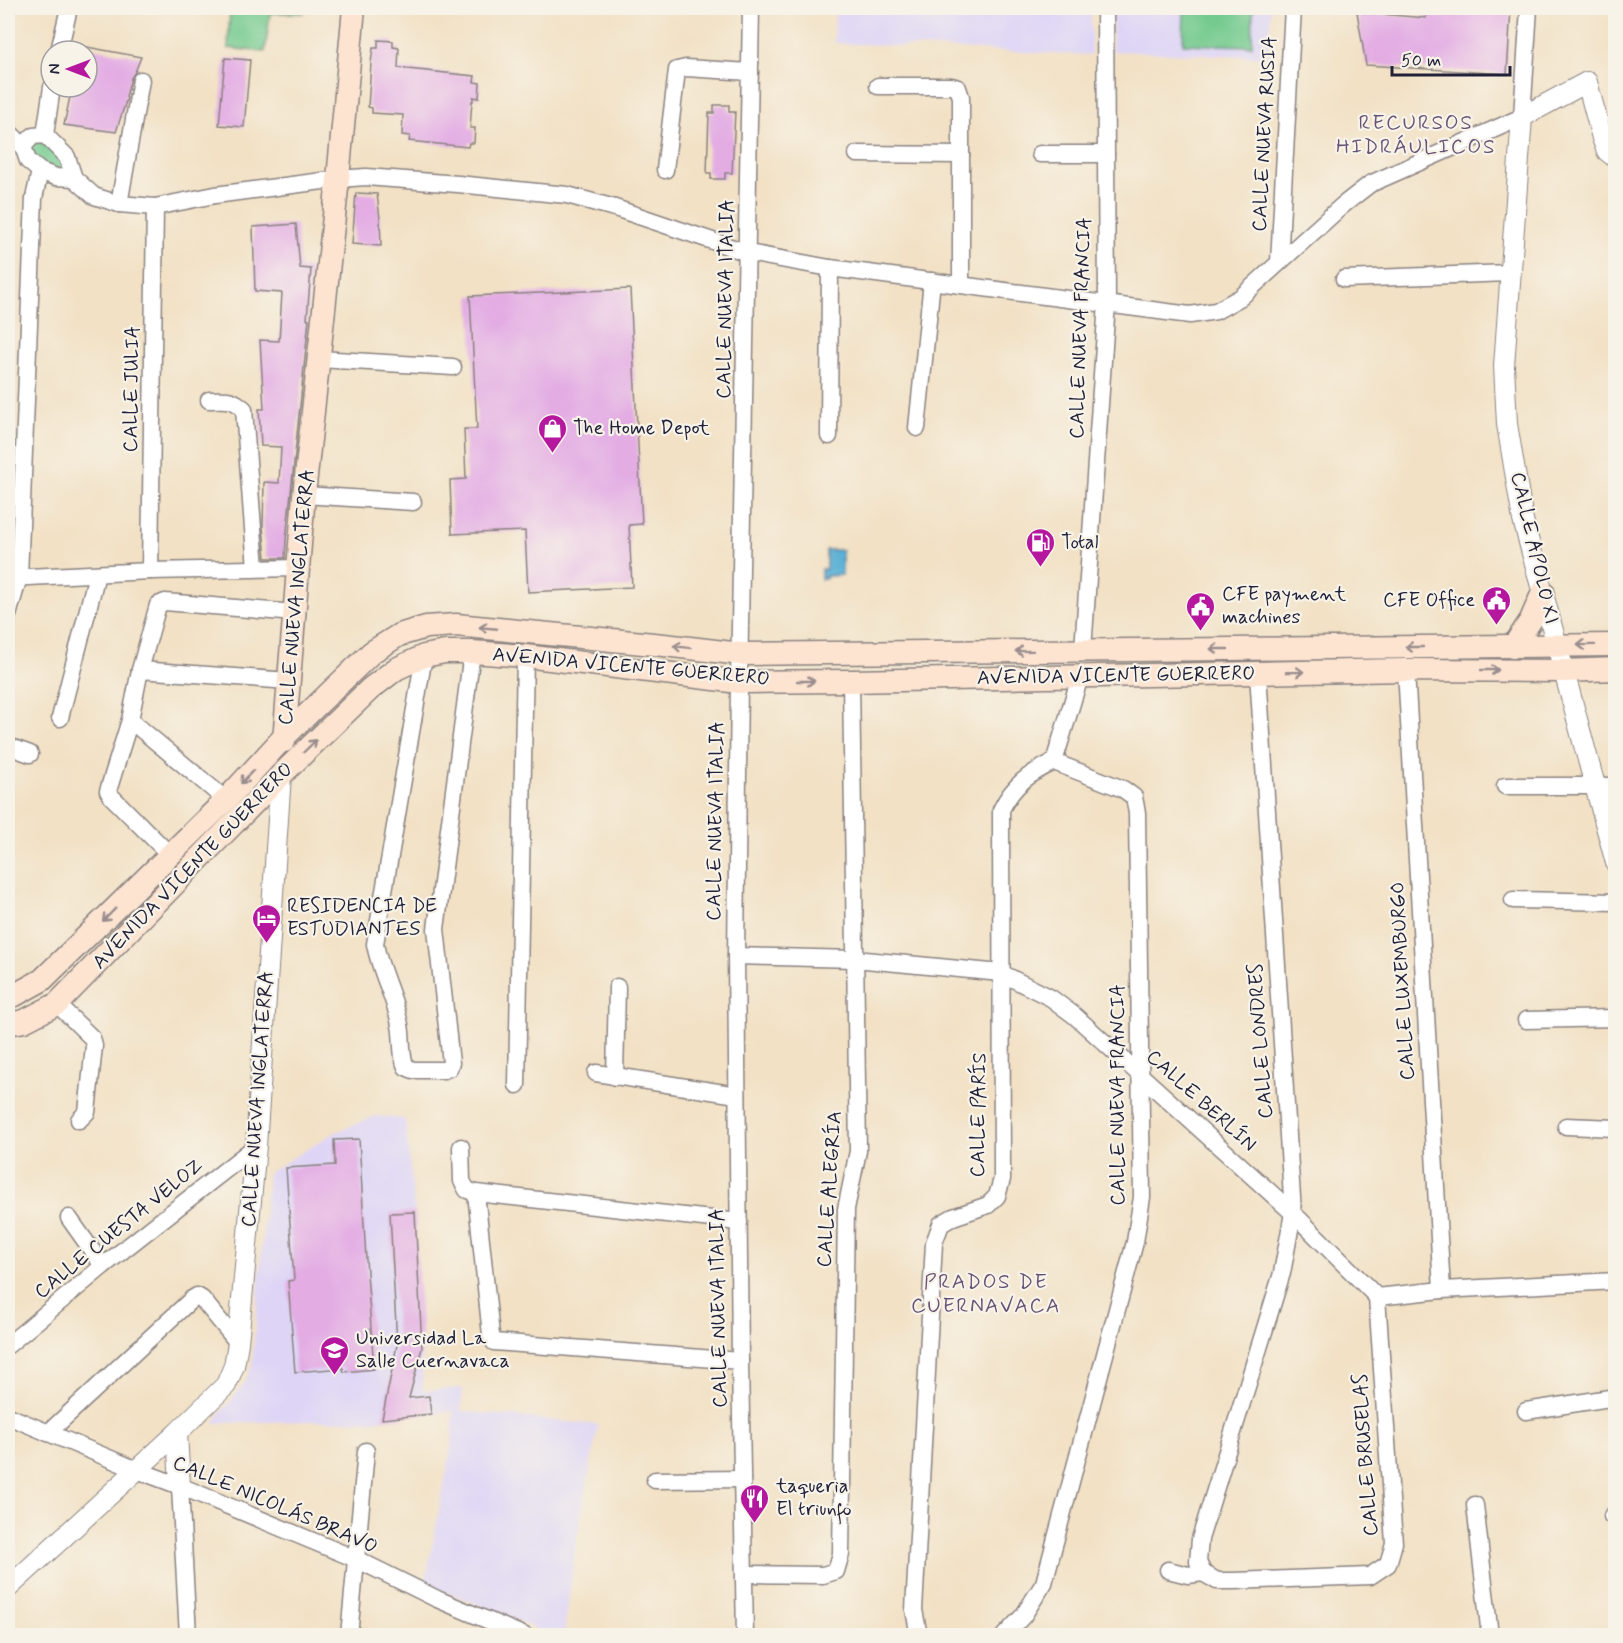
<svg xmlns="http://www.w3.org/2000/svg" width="1623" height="1643" font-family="Mynerve,sans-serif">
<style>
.built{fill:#ded5f6}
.green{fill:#74ca8f;stroke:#4b7665;stroke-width:1.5}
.water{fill:#5ab0d6;stroke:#3e6988;stroke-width:1.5}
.building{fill:#e3ade4}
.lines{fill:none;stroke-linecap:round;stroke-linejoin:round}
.minor-casing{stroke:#8a8280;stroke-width:19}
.tertiary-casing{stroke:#8a8280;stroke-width:22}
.secondary-casing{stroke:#8a8280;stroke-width:25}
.minor{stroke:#fff;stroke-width:16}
.tertiary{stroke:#fff;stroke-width:20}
.secondary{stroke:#fde4d1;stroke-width:22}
.oneway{stroke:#9a8d8e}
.labels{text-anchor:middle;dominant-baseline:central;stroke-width:4.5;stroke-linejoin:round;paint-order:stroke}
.street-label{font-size:20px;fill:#22223b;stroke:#f7f3e8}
.poi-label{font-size:20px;fill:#22223b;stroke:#f7f3e8;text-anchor:start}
.neighbourhood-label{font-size:21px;letter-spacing:1.5px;fill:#665376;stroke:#f7f3e8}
</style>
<rect width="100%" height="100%" fill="#f7f3e8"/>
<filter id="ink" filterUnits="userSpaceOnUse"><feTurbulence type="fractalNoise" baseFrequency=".0167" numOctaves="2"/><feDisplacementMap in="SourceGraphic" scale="12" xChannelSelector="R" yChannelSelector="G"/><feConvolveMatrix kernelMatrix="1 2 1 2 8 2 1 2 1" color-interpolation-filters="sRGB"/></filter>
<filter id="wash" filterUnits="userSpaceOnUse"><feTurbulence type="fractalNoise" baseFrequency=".008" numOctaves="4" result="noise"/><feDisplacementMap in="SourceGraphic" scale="24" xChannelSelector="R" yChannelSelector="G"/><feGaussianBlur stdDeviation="1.35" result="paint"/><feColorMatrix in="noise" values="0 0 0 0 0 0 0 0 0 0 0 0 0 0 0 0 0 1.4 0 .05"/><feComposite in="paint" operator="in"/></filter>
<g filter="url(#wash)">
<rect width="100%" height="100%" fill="#f2e1c5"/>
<g class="built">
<polygon points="835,8 1091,8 1091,55 834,43"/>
<polygon points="1113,8 1271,8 1268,57 1112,51"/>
<polygon points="376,1116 405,1119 415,1212 423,1391 463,1388 461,1411 598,1425 576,1543 564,1635 549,1635 497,1612 425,1584 452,1443 453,1411 375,1420 213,1423 244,1384 252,1366 268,1173 334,1133"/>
</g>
<g class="green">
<polygon points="230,8 304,8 303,13 270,13 265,52 228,48"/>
<polygon points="1184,8 1253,8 1252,46 1183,44"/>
<polygon points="34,141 45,142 62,158 69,175 41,170 25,147"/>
</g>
<polygon class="water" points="826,550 842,550 842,575 826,576 826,579 821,579 821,569 826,569"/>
<g id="blocks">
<g class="building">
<polygon points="1427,8 1511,8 1507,74 1366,65 1357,12 1426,18"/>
<polygon points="378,40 393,41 393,47 399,48 398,68 475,76 474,82 480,83 479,98 473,97 473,101 472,101 470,128 475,128 474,143 469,143 468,147 409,141 410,136 402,135 403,115 372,113 372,108 368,107 371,63 373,48 378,48"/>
<polygon points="87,47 141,57 135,72 131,78 126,97 127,98 116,132 64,125 72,87 87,87"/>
<polygon points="225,58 250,60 244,127 219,125"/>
<polygon points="714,105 729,105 729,112 735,112 732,173 725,173 725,179 711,179 711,173 707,173 709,113 714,113"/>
<polygon points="356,193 377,194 380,219 381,246 352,244"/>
<polygon points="296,224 300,268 311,269 307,319 309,319 286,540 285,558 266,558 263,527 264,482 279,483 281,447 261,446 259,409 264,409 260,340 279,341 282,293 255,291 253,227"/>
<polygon points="630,289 642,524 629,525 632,587 528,592 525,531 452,534 450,480 466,479 464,429 477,429 470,296"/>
<polygon points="359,1139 366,1259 374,1369 344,1372 343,1368 295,1372 288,1281 294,1280 286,1168 335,1165 334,1140"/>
<polygon points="415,1212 422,1348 409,1398 429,1396 431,1414 382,1419 397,1345 390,1213"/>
</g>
</g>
</g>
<g filter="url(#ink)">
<use href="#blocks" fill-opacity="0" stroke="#8a8280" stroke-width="1.5"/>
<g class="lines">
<defs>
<g id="minor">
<polyline points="59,51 69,8"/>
<polyline points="878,86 952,86 958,88 961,97 961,284"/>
<polyline points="8,131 23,146 28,161 40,171 56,177 74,178"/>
<polyline points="45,135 52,87"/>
<polyline points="23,146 33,136 45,135 67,157 74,178 94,196 119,204 155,207 215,195 338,179 366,177 458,184 567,195 615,208 748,253 830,268 1190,315 1216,311 1241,297 1343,205 1370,184 1522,117 1529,8"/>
<polyline points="857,154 961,155"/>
<polyline points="1040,154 1106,154"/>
<polyline points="665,170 677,70 686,68 750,72"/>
<polyline points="119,204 141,80"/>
<polyline points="1279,262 1293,8"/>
<polyline points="1344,279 1510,273"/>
<polyline points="319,359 453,367"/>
<path d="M 209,400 C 226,400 231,397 244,409 L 256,568"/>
<polyline points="917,428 932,281"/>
<polyline points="829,436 830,268"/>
<polyline points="304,495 413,502"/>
<polyline points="150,571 155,207"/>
<polyline points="8,578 150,571 298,568"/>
<polyline points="8,615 19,577 34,198 40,171"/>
<polyline points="1083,650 1107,303 1105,8"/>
<path d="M 424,656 L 375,944 C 380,972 395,997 400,1025 C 403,1040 400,1054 406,1067 L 413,1070 L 444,1070 L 449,1068 L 451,1063 L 436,929 L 472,652"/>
<polyline points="140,670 289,681"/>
<polyline points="1406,670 1442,1290"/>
<polyline points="60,718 97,574"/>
<polyline points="130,720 226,800"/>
<polyline points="8,746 30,754"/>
<polyline points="1054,762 1080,677"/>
<polyline points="1505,786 1616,786"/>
<polyline points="170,855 112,797 108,791 130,720 140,670 158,605 165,602 295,613"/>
<polyline points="1513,900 1616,902"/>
<polyline points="736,956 855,959 1001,973 1051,998 1075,1016 1293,1213 1377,1297"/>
<polyline points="57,1004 92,1038 94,1046 87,1112 79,1120"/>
<polyline points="1526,1020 1616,1018"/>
<polyline points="596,1073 737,1095"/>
<polyline points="615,1077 617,987"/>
<polyline points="517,1085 525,656"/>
<polyline points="1566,1126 1616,1128"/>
<polyline points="461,1147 462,1181 467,1190 476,1193 739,1222"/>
<polyline points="476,1193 491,1335 494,1342 740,1361"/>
<polyline points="69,1218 103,1266"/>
<polyline points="1377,1297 1442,1290 1616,1281"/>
<polyline points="8,1345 103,1266 256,1146"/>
<polyline points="1526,1411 1616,1397"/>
<polyline points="8,1416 137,1470 180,1486 356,1559 437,1599 525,1636"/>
<polyline points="48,1433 192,1299 197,1296 202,1299 238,1343"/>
<polyline points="655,1480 742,1479"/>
<polyline points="180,1486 188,1636"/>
<polyline points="1475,1505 1490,1636"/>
<polyline points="1612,1516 1616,1516"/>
<polyline points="1168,1570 1188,1575 1203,1573"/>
<polyline points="1203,1573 1198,1562 1200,1539 1282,1273 1293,1213 1258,673"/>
<polyline points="1203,1573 1217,1581 1234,1581 1370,1576 1388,1564 1394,1543 1377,1297"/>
<polyline points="745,1574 823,1575 836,1571 841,1554 846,1209 858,1151 851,681"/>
<polyline points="349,1636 366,1451"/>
<polyline points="745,1636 740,1361 736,956 739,682 751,8"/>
<path d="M 919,1636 L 914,1610 L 934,1243 L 941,1224 L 953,1217 L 988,1205 L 997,1196 L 1002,1179 L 1001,810 C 1013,785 1030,773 1054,762"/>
<polyline points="1004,1636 1023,1616 1044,1583 1135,1242 1142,1197 1137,813 1134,797 1123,789 1054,762"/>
</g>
<g id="tertiary">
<polyline points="1616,158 1607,151 1602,138 1587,82 1522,117 1504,366 1507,424 1523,520 1616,863"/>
<polyline points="177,1433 180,1486"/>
<polyline points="8,1588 177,1433 226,1385 234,1366 238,1343 256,1146 281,775"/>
</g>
<g id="secondary">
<polyline points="1513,647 1531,620 1543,592"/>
<polyline points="284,741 304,495 338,179 354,8"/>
<polyline points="8,996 15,995 42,980 226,800 285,736 372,652 399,635 426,627 456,625 664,645 741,654 1616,645"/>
<polyline points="8,1024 24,1021 57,1004 281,775 370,689 396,669 424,656 445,652 472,652 525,656 739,682 851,681 1406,670 1563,671 1616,669"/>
</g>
</defs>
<use href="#minor" class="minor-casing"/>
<use href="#tertiary" class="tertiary-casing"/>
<use href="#secondary" class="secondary-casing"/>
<use href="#minor" class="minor"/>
<use href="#tertiary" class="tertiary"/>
<use href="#secondary" class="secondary"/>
</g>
<defs><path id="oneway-shaft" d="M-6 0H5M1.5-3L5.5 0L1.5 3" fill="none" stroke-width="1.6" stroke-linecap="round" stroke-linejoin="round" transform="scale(1.5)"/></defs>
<g class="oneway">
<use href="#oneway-shaft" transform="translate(488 628) rotate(-175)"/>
<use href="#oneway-shaft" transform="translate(1586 645) rotate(179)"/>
<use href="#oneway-shaft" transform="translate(682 647) rotate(-173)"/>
<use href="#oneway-shaft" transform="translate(1414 647) rotate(180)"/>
<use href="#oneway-shaft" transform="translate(1219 649) rotate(180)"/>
<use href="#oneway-shaft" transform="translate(1024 651) rotate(179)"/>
<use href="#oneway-shaft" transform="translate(1490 670)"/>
<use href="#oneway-shaft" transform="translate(1295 672) rotate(-1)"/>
<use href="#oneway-shaft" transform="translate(806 681)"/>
<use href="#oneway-shaft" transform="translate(310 746) rotate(-44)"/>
<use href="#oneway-shaft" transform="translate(247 777) rotate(133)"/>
<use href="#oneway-shaft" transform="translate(109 915) rotate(135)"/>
</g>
</g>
<defs>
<symbol id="shop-pin" viewBox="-11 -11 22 30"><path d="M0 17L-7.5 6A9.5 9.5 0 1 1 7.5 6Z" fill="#b5179e" stroke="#f7f3e8"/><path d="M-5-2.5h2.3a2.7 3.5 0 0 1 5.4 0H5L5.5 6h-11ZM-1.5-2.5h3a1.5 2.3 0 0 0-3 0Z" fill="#fff"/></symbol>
<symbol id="fuel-pin" viewBox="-11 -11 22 30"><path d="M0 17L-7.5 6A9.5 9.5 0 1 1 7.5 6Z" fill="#b5179e" stroke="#f7f3e8"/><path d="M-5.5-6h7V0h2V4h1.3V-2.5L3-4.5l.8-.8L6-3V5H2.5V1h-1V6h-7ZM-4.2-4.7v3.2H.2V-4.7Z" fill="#fff"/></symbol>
<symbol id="civic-pin" viewBox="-11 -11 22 30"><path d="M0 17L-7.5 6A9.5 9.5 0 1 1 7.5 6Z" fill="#b5179e" stroke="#f7f3e8"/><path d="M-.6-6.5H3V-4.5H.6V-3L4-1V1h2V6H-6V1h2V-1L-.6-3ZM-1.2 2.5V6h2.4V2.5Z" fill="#fff"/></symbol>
<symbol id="hotel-pin" viewBox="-11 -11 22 30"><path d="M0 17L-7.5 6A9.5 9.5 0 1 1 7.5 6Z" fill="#b5179e" stroke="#f7f3e8"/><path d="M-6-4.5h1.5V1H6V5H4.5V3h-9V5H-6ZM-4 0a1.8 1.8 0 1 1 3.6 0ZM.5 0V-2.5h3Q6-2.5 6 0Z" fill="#fff"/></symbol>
<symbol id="university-pin" viewBox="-11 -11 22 30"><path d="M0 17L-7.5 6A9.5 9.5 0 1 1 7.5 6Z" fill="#b5179e" stroke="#f7f3e8"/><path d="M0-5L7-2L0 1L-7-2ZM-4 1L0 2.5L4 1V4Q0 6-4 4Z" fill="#fff"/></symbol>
<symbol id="restaurant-pin" viewBox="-11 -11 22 30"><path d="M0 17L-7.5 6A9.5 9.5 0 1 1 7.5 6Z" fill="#b5179e" stroke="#f7f3e8"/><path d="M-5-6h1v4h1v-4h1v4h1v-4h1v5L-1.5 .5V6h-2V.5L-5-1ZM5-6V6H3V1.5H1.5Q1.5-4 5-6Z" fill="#fff"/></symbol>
</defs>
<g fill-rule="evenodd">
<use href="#shop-pin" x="536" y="412" width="33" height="45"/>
<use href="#fuel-pin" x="1024" y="526" width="33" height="45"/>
<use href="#civic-pin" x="1480" y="584" width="33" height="45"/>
<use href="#civic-pin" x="1184" y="590" width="33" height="45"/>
<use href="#hotel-pin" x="250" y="902" width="33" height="45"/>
<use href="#university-pin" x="318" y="1334" width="33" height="45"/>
<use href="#restaurant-pin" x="738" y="1482" width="33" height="45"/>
</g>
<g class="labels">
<g class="street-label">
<text transform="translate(1265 134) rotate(-87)">CALLE NUEVA RUSIA</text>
<text transform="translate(726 299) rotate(-89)">CALLE NUEVA ITALIA</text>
<text transform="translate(1081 328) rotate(-88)">CALLE NUEVA FRANCIA</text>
<text transform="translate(132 389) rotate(-89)">CALLE JULIA</text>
<text transform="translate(1534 548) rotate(77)">CALLE APOLO XI</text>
<text transform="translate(297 597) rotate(-85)">CALLE NUEVA INGLATERRA</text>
<text transform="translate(631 667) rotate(5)">AVENIDA VICENTE GUERRERO</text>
<text transform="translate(1116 676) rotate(-1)">AVENIDA VICENTE GUERRERO</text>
<text transform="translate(716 821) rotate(-89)">CALLE NUEVA ITALIA</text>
<text transform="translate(193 866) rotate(-46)">AVENIDA VICENTE GUERRERO</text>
<text transform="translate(1403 981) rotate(-93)">CALLE LUXEMBURGO</text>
<text transform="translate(1261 1041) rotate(-94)">CALLE LONDRES</text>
<text transform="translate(1118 1095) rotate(-90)">CALLE NUEVA FRANCIA</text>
<text transform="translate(258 1099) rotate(-86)">CALLE NUEVA INGLATERRA</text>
<text transform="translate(1201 1101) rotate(42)">CALLE BERLÍN</text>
<text transform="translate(979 1115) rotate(-89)">CALLE PARÍS</text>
<text transform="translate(830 1189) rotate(-86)">CALLE ALEGRÍA</text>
<text transform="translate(119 1229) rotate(-39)">CALLE CUESTA VELOZ</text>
<text transform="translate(719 1308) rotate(-91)">CALLE NUEVA ITALIA</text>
<text transform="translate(1366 1455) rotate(-94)">CALLE BRUSELAS</text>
<text transform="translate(275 1505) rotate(23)">CALLE NICOLÁS BRAVO</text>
</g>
<g class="poi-label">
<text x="573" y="428">The Home Depot</text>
<text x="1061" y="542">Total</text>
<text x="1222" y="594">CFE payment<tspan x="1222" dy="23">machines</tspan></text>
<text x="1475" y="600" text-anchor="end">CFE Office</text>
<text x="287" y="906">RESIDENCIA DE<tspan x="287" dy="23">ESTUDIANTES</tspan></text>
<text x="356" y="1338">Universidad La<tspan x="356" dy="23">Salle Cuernavaca</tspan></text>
<text x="776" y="1486">taqueria<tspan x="776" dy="23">El triunfo</tspan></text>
</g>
<g class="neighbourhood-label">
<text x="1416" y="123">RECURSOS<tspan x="1416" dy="24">HIDRÁULICOS</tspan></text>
<text x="986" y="1282">PRADOS DE<tspan x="986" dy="24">CUERNAVACA</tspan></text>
</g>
</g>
<rect width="1623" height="1643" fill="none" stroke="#f7f3e8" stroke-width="30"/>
<g transform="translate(69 69) rotate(270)"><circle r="28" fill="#f7f3e8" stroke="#a29fa3" stroke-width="1.5"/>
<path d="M0-4.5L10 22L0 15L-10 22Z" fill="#b5179e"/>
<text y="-9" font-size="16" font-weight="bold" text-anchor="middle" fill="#22223b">N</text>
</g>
<path d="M1392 66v9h118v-9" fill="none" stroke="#22223b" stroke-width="3"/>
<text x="1401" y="66" font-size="18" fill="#22223b" stroke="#f7f3e8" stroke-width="4.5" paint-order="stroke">50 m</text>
</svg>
